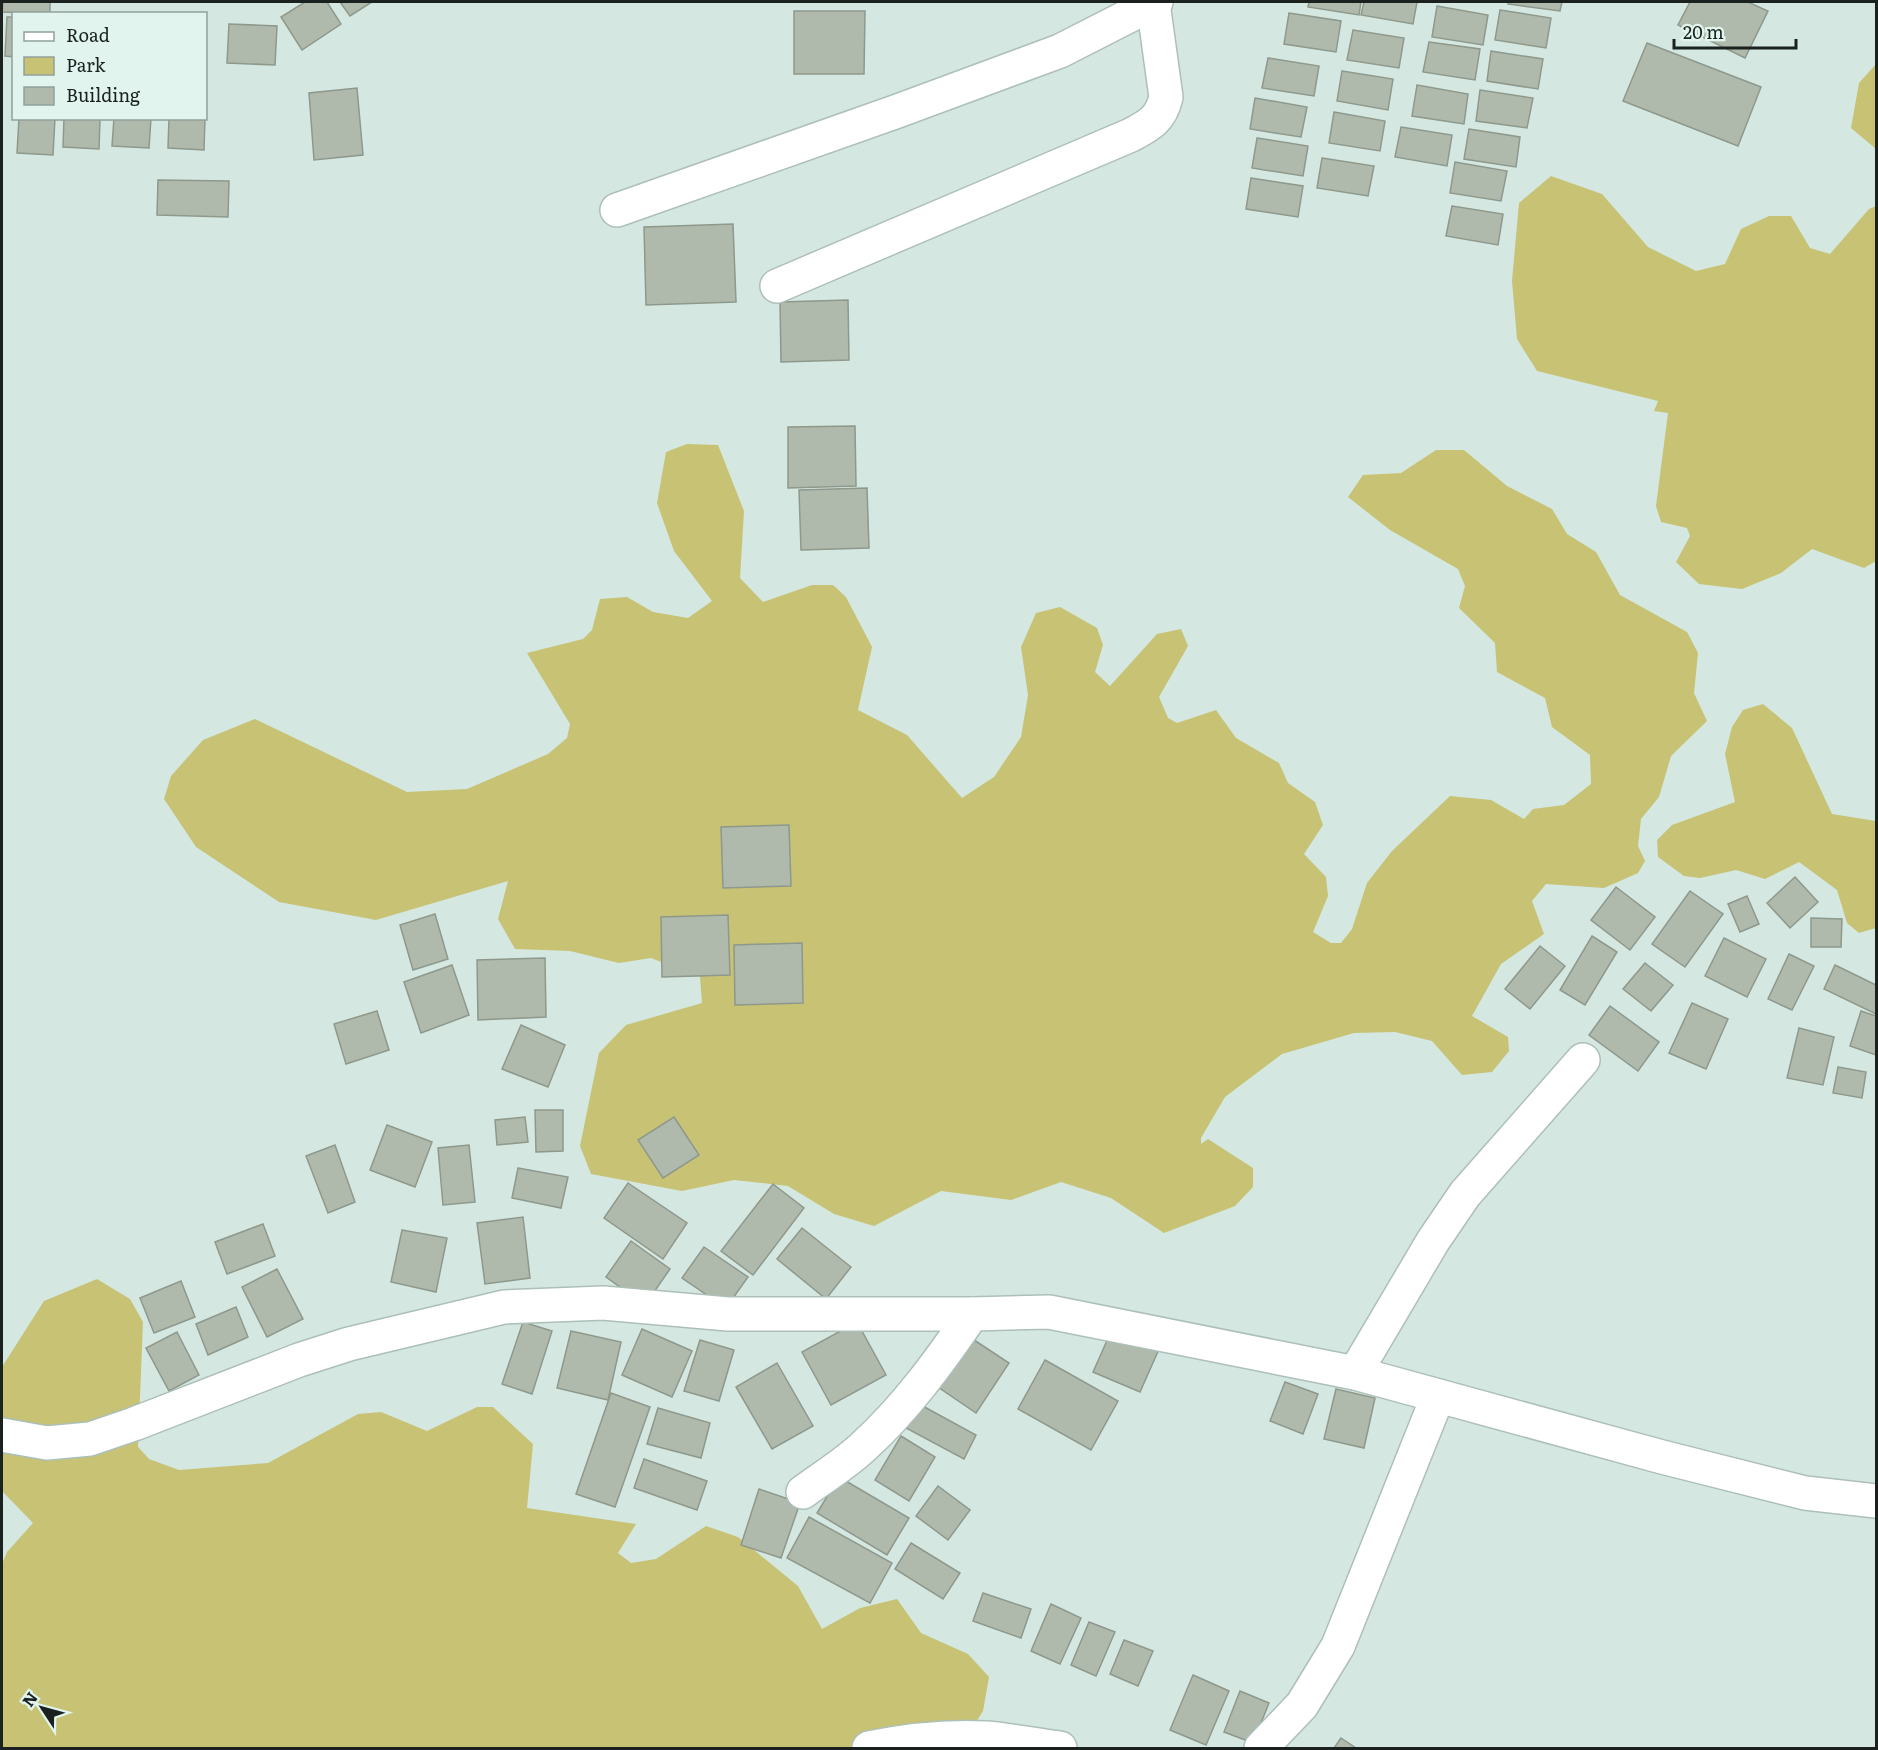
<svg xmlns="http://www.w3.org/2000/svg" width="1878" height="1750" font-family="Literata,serif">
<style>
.green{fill:#c7c274}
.building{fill:#afbaac;stroke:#8e988c;stroke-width:1.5}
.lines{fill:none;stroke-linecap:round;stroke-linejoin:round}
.street-casing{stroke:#adbfb9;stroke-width:36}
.street{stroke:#fff;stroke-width:33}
</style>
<rect width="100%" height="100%" fill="#d4e8e1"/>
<g class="green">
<polygon points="1876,64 1876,149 1851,128 1859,83"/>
<polygon points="1551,176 1602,194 1648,247 1696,271 1725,264 1741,229 1769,216 1791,216 1810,248 1830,254 1869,209 1876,206 1876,561 1864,568 1812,549 1781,573 1742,589 1699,584 1676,562 1690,536 1687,528 1661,522 1656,506 1668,413 1654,411 1658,401 1537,371 1517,339 1512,281 1519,203"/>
<polygon points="687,444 718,445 744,511 740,578 763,602 812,585 833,585 846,597 872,647 858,710 907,735 962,798 994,777 1021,737 1028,695 1021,647 1036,613 1060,607 1097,628 1103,645 1095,672 1110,686 1157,634 1181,629 1188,646 1159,697 1168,718 1177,723 1216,710 1236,738 1279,763 1288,783 1315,802 1323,825 1304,854 1326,877 1328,896 1313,932 1331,943 1341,943 1352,929 1367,883 1392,851 1450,796 1491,800 1524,819 1533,809 1564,805 1591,784 1590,755 1552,727 1545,698 1497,672 1495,643 1459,608 1465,586 1458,569 1390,530 1348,497 1363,475 1401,473 1436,450 1464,450 1507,486 1552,509 1567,534 1596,552 1620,595 1687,632 1698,653 1694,693 1707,721 1671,756 1659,797 1641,819 1638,846 1645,861 1638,873 1604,888 1546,884 1532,901 1544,934 1501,964 1472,1016 1508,1037 1509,1051 1492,1072 1462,1075 1432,1041 1395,1032 1354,1033 1282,1054 1225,1097 1201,1138 1201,1144 1208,1139 1253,1168 1253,1187 1235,1206 1164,1233 1111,1198 1061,1182 1011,1200 941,1191 874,1226 834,1214 788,1186 734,1180 682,1191 591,1174 580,1146 599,1053 626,1025 702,1003 700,977 651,958 619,963 570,951 515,949 498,919 508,881 376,920 279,902 196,847 164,799 171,776 203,740 255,719 407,792 467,789 548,754 567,738 570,724 527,653 583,639 592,630 600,599 627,597 653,612 688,618 712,601 674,551 657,503 666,452"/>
<polygon points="1763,704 1792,728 1832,814 1876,821 1876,928 1859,933 1847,923 1837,890 1799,862 1765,879 1736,870 1700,878 1684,876 1658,857 1657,840 1672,825 1735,802 1725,754 1732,727 1743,710"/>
<polygon points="97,1279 130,1299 143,1322 138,1447 149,1459 179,1470 268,1463 358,1414 381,1412 427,1431 477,1407 493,1407 533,1444 527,1508 636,1524 618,1553 631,1563 656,1559 706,1526 738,1537 798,1586 822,1629 860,1608 897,1599 921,1633 968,1654 989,1677 983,1711 960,1748 2,1748 2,1564 7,1552 33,1523 2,1491 2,1367 44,1301"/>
</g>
<g class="building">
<polygon points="3,2 50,2 50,14 2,12"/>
<polygon points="305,2 327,2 341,24 302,50 281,17"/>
<polygon points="340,2 372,2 350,16"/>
<polygon points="1309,2 1361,2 1359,15 1308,7"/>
<polygon points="1364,2 1417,2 1413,24 1361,15"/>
<polygon points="1509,2 1562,2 1560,11 1508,4"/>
<polygon points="1690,2 1748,2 1768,11 1745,58 1678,25"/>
<polygon points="1437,6 1488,15 1483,45 1432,37"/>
<polygon points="1500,10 1551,18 1546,48 1495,40"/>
<polygon points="794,11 865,11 864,74 794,74"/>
<polygon points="1289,13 1341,21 1336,52 1284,44"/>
<polygon points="7,17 14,17 14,57 5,56"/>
<polygon points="229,24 277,26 275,65 227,63"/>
<polygon points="1353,30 1404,38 1399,68 1347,60"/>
<polygon points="1429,42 1480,49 1475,80 1423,72"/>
<polygon points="1647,43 1761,87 1738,146 1623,101"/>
<polygon points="1491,51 1543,59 1538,89 1487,81"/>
<polygon points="1268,58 1319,66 1314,96 1262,88"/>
<polygon points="1342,71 1393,79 1388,110 1337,101"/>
<polygon points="1417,85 1468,94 1464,124 1412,116"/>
<polygon points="357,88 363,155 314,160 309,93"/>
<polygon points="1480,90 1533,98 1527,128 1476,121"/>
<polygon points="1255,98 1307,107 1301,137 1250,129"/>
<polygon points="1334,112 1385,121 1380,151 1329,143"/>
<polygon points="19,118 55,118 53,155 17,153"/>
<polygon points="64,118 100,118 99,149 63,147"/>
<polygon points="114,118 151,118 149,148 112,146"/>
<polygon points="169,118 205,118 204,150 168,148"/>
<polygon points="1401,127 1452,135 1447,166 1395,157"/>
<polygon points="1469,129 1520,137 1516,167 1464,159"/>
<polygon points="1257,138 1308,146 1303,176 1252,168"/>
<polygon points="1322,158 1374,166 1368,196 1317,188"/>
<polygon points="1455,162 1507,171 1501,201 1450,193"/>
<polygon points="1251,178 1303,186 1298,217 1246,209"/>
<polygon points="158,180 229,181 228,217 157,215"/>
<polygon points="1452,206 1503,214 1498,245 1446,236"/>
<polygon points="733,224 736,302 646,305 644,227"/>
<polygon points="848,300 849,360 781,362 780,302"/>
<polygon points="855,426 856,486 788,488 788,427"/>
<polygon points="867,488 869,548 801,550 799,490"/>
<polygon points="789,825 791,886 723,888 721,827"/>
<polygon points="1795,877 1818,902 1790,928 1767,903"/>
<polygon points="1616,887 1655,917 1630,950 1591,920"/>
<polygon points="1690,891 1723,914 1685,967 1652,944"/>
<polygon points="1747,896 1759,924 1740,932 1728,904"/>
<polygon points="435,914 448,959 413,970 400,925"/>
<polygon points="728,915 730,975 662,977 661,917"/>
<polygon points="1811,918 1842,919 1841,947 1811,947"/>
<polygon points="1592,936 1617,952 1585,1005 1560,990"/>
<polygon points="1724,938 1766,959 1747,997 1705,976"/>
<polygon points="802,943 803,1003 735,1005 734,945"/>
<polygon points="1540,946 1565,966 1530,1009 1505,989"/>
<polygon points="1789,954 1814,966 1792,1010 1768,999"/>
<polygon points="545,958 546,1017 478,1020 477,960"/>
<polygon points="1645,963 1673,985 1651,1011 1623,989"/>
<polygon points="452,965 469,1015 421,1033 404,982"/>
<polygon points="1835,965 1876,985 1876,1014 1824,989"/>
<polygon points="1692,1003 1728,1019 1706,1069 1669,1053"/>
<polygon points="1610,1006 1659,1042 1638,1071 1589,1035"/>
<polygon points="377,1011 389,1050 346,1064 334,1024"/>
<polygon points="1861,1011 1876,1016 1876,1055 1850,1046"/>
<polygon points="521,1025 565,1045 548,1087 502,1069"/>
<polygon points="1799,1028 1834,1037 1823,1085 1787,1078"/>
<polygon points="1838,1067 1866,1072 1862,1098 1833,1093"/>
<polygon points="535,1110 563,1110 563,1151 536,1152"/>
<polygon points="525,1117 528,1142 497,1145 495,1120"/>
<polygon points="674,1117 699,1155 663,1178 638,1140"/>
<polygon points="387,1125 432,1142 415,1187 370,1170"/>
<polygon points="335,1145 355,1202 328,1213 306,1156"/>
<polygon points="469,1145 475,1202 443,1205 438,1148"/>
<polygon points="518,1168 568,1177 561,1208 512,1198"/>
<polygon points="628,1183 687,1223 663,1259 604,1218"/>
<polygon points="773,1184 804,1208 753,1275 721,1251"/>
<polygon points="523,1217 530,1278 485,1284 477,1223"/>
<polygon points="263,1224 275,1256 227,1274 215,1242"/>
<polygon points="802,1228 851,1267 826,1299 777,1259"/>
<polygon points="402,1230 447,1238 436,1292 391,1282"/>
<polygon points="631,1241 670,1269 645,1305 606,1277"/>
<polygon points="704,1247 748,1277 726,1308 682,1278"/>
<polygon points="277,1269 303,1319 267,1337 242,1287"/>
<polygon points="181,1281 195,1317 154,1333 140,1298"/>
<polygon points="236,1307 248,1337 208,1355 196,1324"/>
<polygon points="523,1322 552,1331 532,1394 502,1384"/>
<polygon points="857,1322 886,1375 831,1405 802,1352"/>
<polygon points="1113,1327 1160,1347 1140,1392 1093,1372"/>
<polygon points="642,1329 692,1351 672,1397 622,1375"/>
<polygon points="571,1331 621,1342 608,1400 557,1388"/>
<polygon points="177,1332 199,1375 169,1391 146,1348"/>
<polygon points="968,1336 1009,1363 976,1413 935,1385"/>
<polygon points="700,1340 734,1350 719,1401 684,1391"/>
<polygon points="1045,1360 1118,1401 1091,1450 1018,1409"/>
<polygon points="777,1363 813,1426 772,1449 736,1387"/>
<polygon points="1285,1382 1318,1394 1303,1434 1270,1421"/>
<polygon points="1336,1389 1375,1398 1364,1448 1324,1439"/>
<polygon points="611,1393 650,1407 615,1507 576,1494"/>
<polygon points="919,1404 976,1435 964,1459 906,1428"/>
<polygon points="658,1408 710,1423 701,1458 647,1444"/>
<polygon points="901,1436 935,1457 909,1501 875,1480"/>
<polygon points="644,1459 707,1481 697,1510 634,1488"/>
<polygon points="839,1477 909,1518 887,1555 817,1513"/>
<polygon points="938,1486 970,1510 948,1540 916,1516"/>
<polygon points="759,1489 800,1503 781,1558 741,1545"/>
<polygon points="809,1517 892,1563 870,1603 787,1558"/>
<polygon points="911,1543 960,1573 943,1599 895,1569"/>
<polygon points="983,1593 1031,1609 1021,1638 973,1621"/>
<polygon points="1051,1604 1081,1618 1060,1664 1031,1651"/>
<polygon points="1089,1622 1115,1632 1096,1676 1071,1665"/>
<polygon points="1124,1640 1153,1651 1138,1686 1110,1674"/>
<polygon points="1193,1675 1229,1691 1206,1745 1170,1730"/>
<polygon points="1240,1691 1269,1703 1253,1743 1224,1732"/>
<polygon points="1341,1738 1356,1748 1334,1748"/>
</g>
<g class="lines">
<defs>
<g id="street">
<polyline points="617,210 895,112 1060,51 1156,2"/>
<path d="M 777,286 L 1131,135 C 1150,125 1161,119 1166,97 L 1153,3"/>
<polyline points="1355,1373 1433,1241 1465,1194 1583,1060"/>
<polyline points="2,1435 47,1443 90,1439 134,1424 299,1360 349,1344 504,1307 603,1303 728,1314 972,1314 1049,1312 1355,1373 1662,1457 1805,1493 1876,1501"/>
<path d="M 803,1492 C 823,1477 845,1464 863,1447 C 905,1409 940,1361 972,1314"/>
<path d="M 869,1748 C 907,1740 947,1736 986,1738 C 1011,1740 1036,1745 1060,1748"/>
<polyline points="1261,1748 1302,1705 1338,1646 1438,1396"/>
</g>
</defs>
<use href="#street" class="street-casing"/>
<use href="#street" class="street"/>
</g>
<rect width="1878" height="1750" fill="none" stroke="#1a211e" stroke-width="6"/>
<rect x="12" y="12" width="195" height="108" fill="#e1f5ee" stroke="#91a09b" stroke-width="1.5"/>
<rect x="24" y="32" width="30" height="9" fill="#ffffff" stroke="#91a09b" stroke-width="1.5"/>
<text x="66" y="42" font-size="18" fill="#1a211e">Road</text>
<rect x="24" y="57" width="30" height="18" fill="#c7c274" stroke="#91a09b" stroke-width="1.5"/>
<text x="66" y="72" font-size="18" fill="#1a211e">Park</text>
<rect x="24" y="87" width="30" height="18" fill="#afbaac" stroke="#91a09b" stroke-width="1.5"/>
<text x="66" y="102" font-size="18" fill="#1a211e">Building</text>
<g transform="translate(42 1708) rotate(306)" stroke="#e1f5ee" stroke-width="4.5" paint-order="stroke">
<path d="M0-4.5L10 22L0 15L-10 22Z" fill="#1a211e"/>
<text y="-9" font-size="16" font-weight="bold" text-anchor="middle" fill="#1a211e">N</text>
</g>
<path d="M1674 39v9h122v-9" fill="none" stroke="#1a211e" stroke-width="3"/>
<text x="1683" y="39" font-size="18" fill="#1a211e" stroke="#e1f5ee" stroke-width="4.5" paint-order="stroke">20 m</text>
</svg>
